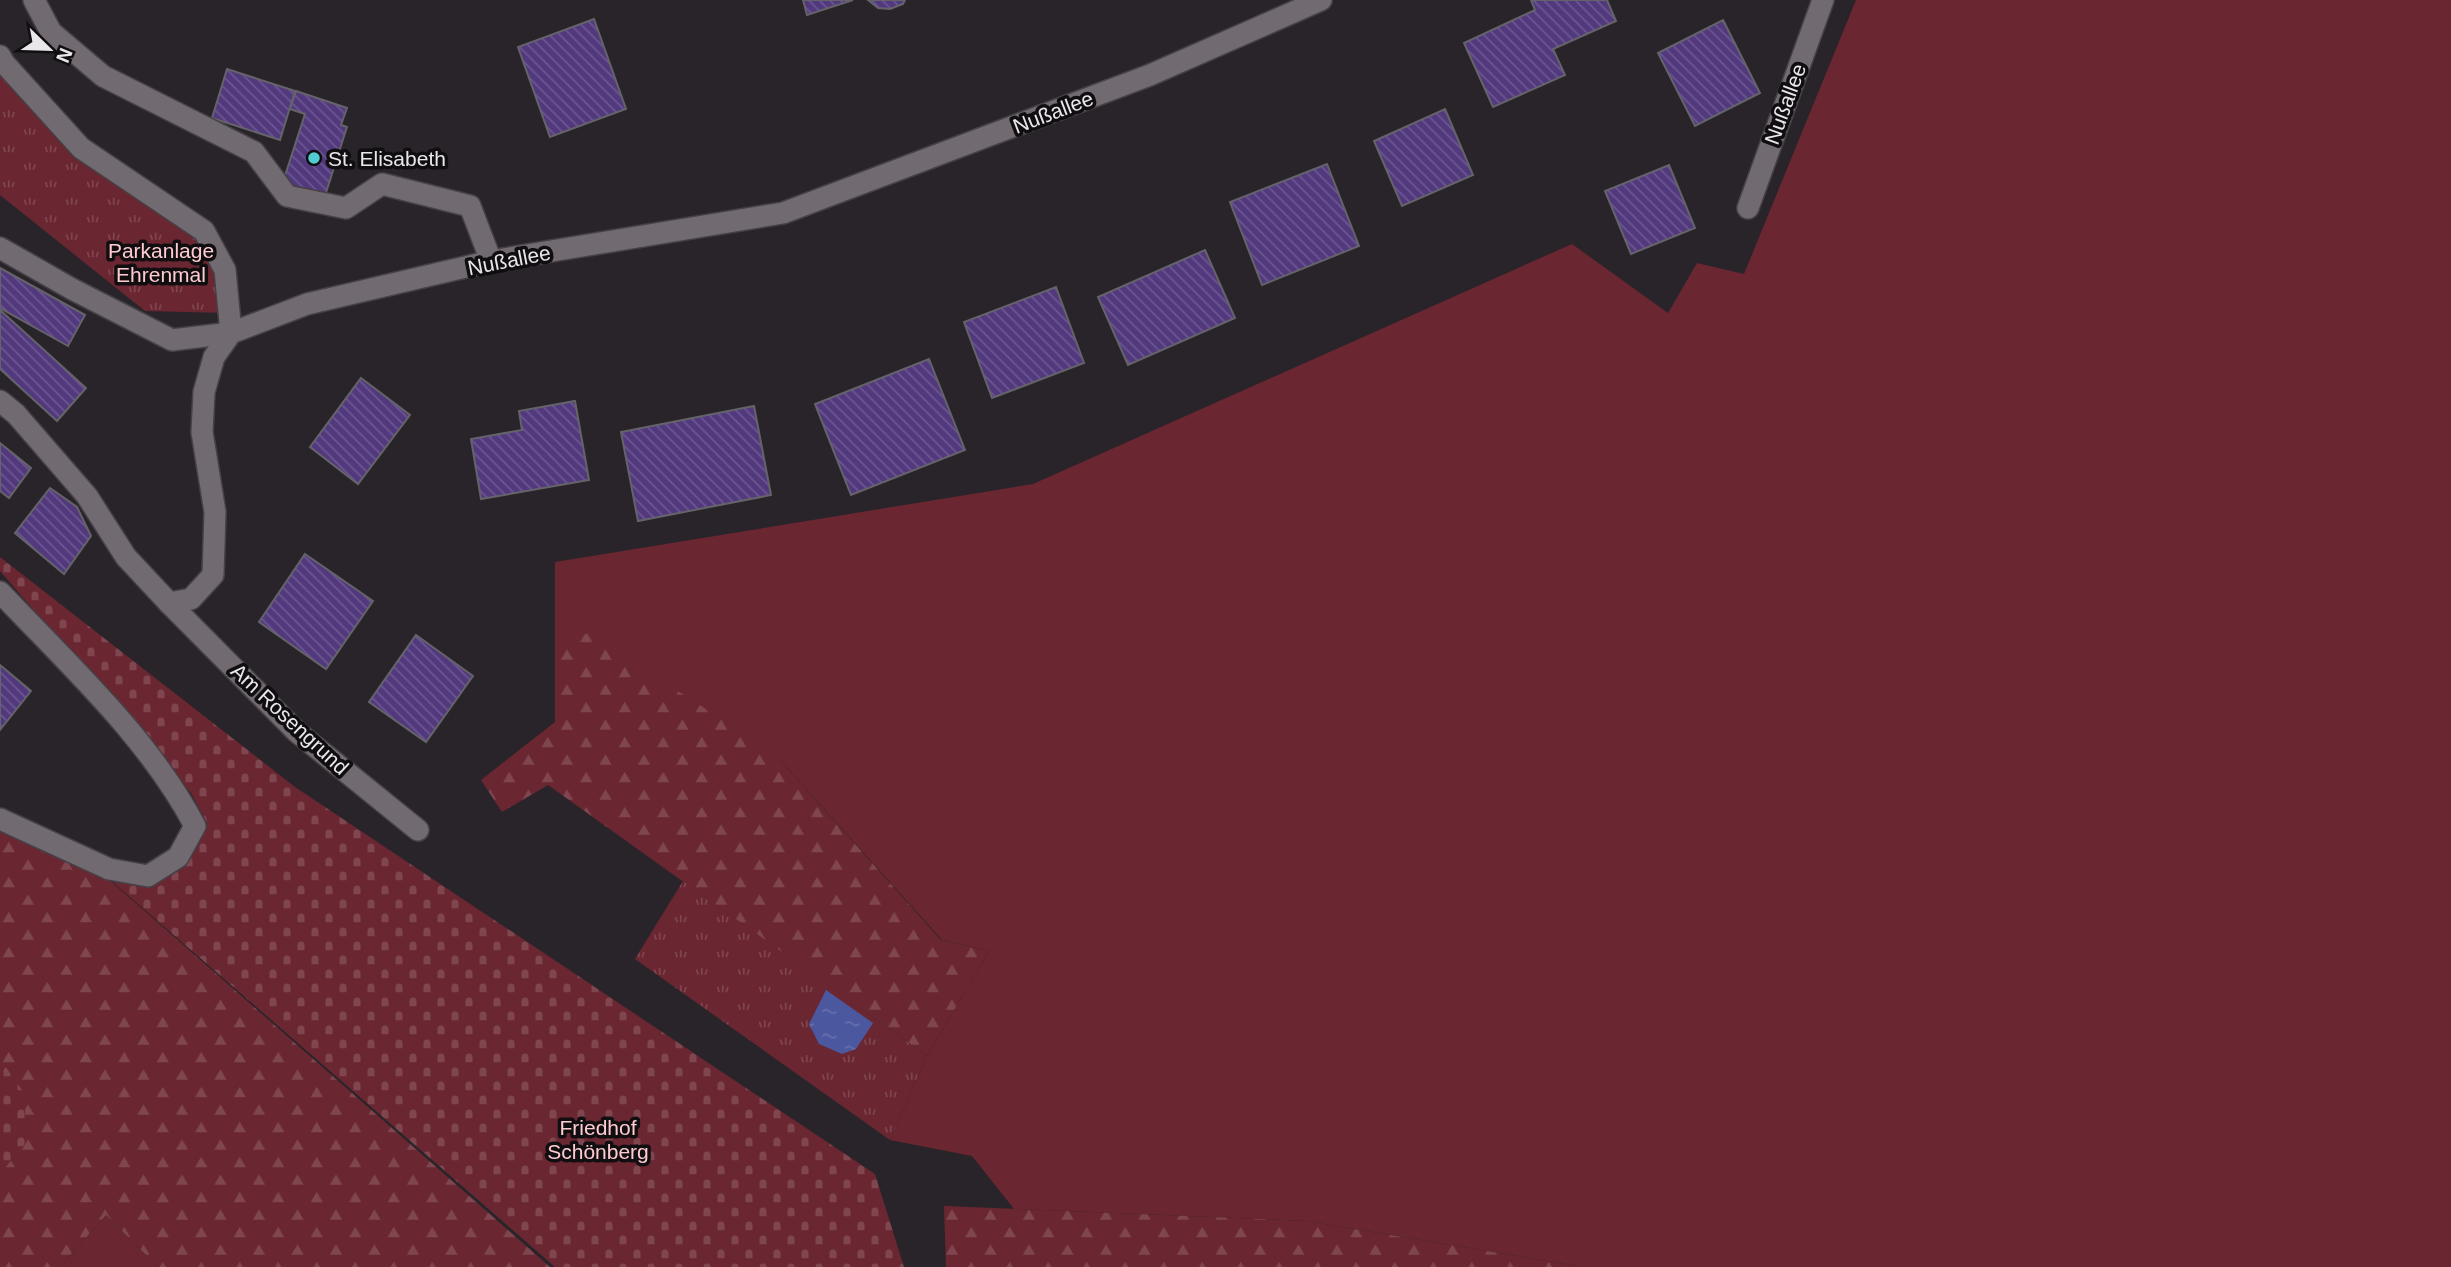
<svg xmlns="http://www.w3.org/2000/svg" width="2451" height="1267" font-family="Helvetica,sans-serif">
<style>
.green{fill:#6a2631}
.forest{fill:url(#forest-firs)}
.cemetery{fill:url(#cemetery-stones)}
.park{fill:url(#park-tufts)}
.water{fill:url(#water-ripples)}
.building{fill:url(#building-back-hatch);stroke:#65636a;stroke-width:2}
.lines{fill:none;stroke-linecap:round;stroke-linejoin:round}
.minor-casing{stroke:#464146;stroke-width:24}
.minor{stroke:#716b71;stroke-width:21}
.poi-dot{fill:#52ccd0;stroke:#100e10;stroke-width:2.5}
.labels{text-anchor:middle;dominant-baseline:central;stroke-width:7;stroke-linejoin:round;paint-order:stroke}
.street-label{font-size:21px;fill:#eae7ea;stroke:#100e10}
.poi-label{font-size:21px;fill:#eae7ea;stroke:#100e10;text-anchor:start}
.park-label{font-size:21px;fill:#fecbcf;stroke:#100e10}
</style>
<defs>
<pattern id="forest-firs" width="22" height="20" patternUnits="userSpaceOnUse" patternTransform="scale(1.75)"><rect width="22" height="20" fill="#6a2631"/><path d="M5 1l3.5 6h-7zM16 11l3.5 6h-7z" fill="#7f464f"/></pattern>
<pattern id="cemetery-stones" width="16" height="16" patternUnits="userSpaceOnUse" patternTransform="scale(1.75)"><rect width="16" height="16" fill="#6a2631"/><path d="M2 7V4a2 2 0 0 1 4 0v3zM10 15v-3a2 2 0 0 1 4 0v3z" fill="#7f464f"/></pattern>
<pattern id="park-tufts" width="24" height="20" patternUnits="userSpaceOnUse" patternTransform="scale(1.75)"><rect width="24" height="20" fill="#6a2631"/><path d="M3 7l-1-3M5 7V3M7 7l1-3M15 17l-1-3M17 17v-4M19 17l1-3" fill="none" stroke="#7f464f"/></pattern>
<pattern id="water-ripples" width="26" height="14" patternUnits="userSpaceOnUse" patternTransform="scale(1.75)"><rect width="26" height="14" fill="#4b589f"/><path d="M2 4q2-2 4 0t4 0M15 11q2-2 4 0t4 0" fill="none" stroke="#6570ac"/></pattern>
<pattern id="building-back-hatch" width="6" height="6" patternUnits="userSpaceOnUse" patternTransform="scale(1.75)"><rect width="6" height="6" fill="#52397e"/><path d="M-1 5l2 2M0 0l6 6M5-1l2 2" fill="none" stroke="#6b5690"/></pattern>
</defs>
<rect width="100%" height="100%" fill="#292429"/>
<g class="green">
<polygon points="1856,0 2451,0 2451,1267 1583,1267 1306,1221 1014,1209 972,1156 890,1140 927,1056 989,951 942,940 773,752 555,631 555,562 1033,484 1572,244 1668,313 1697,263 1744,274"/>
<polygon points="106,1215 158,1267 60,1267"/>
</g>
<g class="forest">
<polygon points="555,631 589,634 773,752 941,940 989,951 927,1056 548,785 502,812 481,780 555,722"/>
<polygon points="0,811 97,869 550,1267 158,1267 106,1215 60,1267 0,1267"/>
<polygon points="944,1206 1306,1221 1583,1267 946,1267"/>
</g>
<g class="cemetery">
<polygon points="0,557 295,787 875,1174 904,1267 555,1267 99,870 187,861 207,823 191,793 0,571"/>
<polygon points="0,1059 24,1093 27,1141 0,1174"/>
</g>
<g class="park">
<polygon points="0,56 81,148 204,231 229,313 145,311 0,195"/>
<polygon points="683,881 927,1056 890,1140 635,959"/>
</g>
<polygon class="water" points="826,990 873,1023 856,1049 842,1054 819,1044 809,1024"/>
<g class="building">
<polygon points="803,0 853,0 807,15"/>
<polygon points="868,0 905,0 903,4 890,9 878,8"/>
<polygon points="1531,0 1607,0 1616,21 1553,49 1565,75 1493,107 1464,43 1535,10"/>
<polygon points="594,19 626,109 550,137 518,47"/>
<polygon points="1723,20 1760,93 1695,126 1658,53"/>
<polygon points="227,69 295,91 280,140 212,118"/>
<polygon points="296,91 347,108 341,125 347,127 323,202 281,188 305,114 290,109"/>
<polygon points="1445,109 1473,175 1402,206 1374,141"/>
<polygon points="1327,164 1359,246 1262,285 1230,202"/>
<polygon points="1669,165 1695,228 1631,254 1605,191"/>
<polygon points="1205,250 1235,318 1128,365 1098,297"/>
<polygon points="0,268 85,315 68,346 0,308"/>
<polygon points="1056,287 1084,363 992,398 964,322"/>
<polygon points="0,310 86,388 57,421 0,369"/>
<polygon points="929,359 965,450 851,495 815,404"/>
<polygon points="361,378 410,415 358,484 310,447"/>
<polygon points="575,401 589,480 481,499 471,439 522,430 519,411"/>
<polygon points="754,406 771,495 638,521 621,432"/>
<polygon points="0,443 31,468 9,498 0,491"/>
<polygon points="50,488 77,507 91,536 64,574 15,533"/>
<polygon points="305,554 373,601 326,669 259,622"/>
<polygon points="416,635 473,676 426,742 369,702"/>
<polygon points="0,665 31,691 0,730"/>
</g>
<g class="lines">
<defs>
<g id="minor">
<polyline points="34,0 51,32 103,76 254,152 287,196 346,208 382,184 470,206 491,261"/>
<polyline points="0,56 4,63 81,148 204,231 225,270 231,333"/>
<polyline points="1748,208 1823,0"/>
<polyline points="0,248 72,289 172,340 231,333"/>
<polyline points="0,401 16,414 87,496 126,557 169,603 297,732 418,830"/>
<path d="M 0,592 C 68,664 149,738 195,826 L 178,857 L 148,876 L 109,869 L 0,819"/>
<polyline points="169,603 191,599 213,575 215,512 202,432 204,392 214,357 231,333 307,304 491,261 783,213 1150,75 1321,0"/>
</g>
</defs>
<use href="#minor" class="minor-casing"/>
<use href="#minor" class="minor"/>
</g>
<circle class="poi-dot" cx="314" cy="158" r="7"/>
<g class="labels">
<g class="street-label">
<text transform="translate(1785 104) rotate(-70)">Nußallee</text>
<text transform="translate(1053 112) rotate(-21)">Nußallee</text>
<text transform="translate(509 260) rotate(-11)">Nußallee</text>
<text transform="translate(290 719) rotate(43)">Am Rosengrund</text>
</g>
<g class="poi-label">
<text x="328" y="158">St. Elisabeth</text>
</g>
<g class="park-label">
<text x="161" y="250">Parkanlage<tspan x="161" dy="24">Ehrenmal</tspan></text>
<text x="598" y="1127">Friedhof<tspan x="598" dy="24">Schönberg</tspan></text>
</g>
</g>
<g transform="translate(49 49) rotate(113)" stroke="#100e10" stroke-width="5" paint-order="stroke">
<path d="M0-5L12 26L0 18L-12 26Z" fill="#eae7ea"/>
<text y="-10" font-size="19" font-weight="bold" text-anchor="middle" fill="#eae7ea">N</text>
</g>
</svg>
